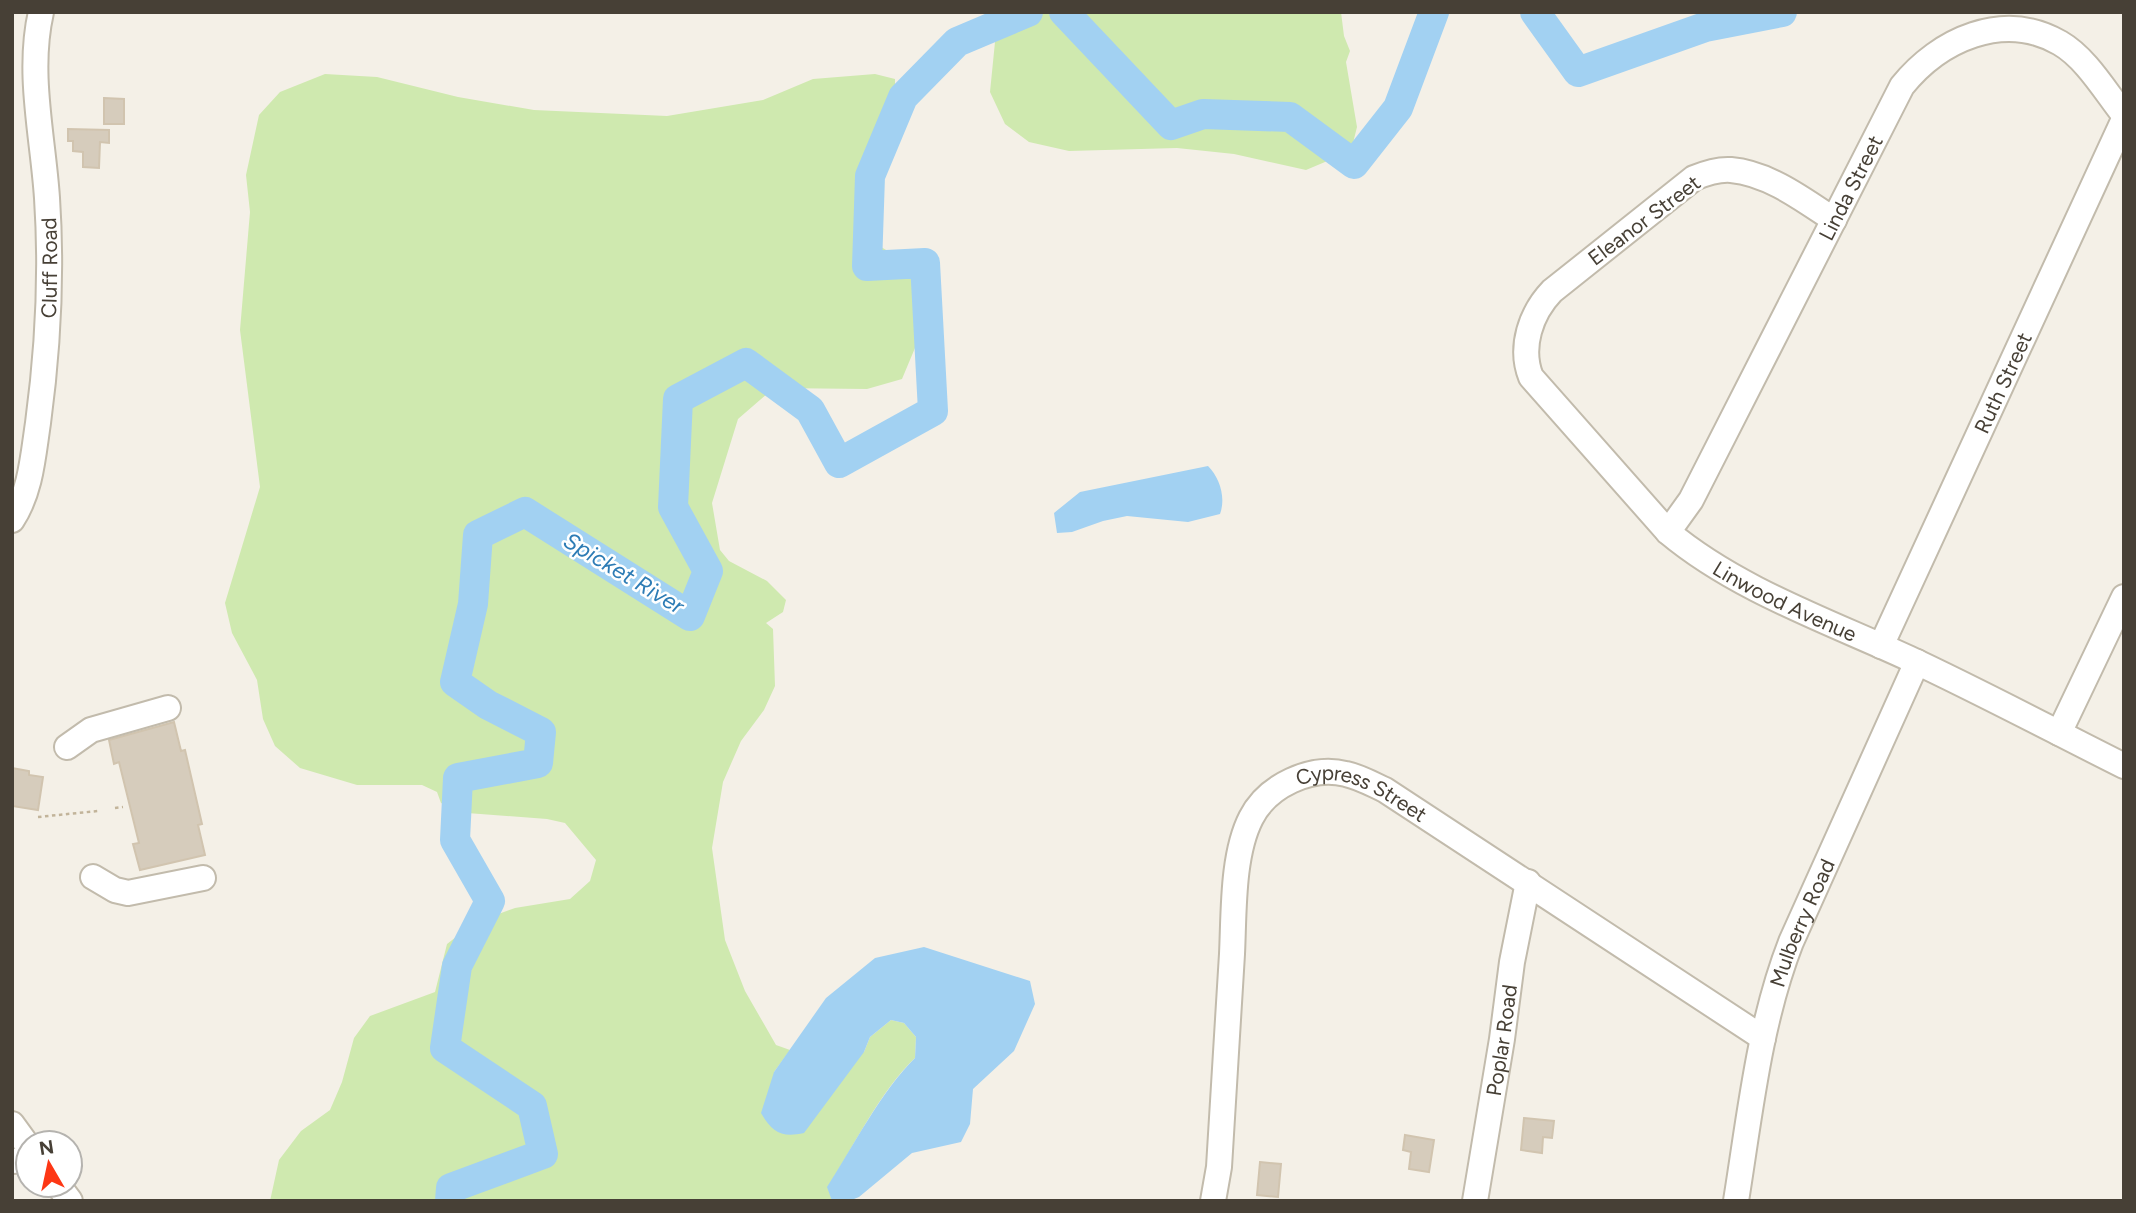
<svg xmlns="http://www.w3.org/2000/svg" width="2136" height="1213" font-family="Figtree,sans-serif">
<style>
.green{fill:#cfe9af}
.water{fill:#a2d1f2}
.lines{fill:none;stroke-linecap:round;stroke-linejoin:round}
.river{stroke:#a2d1f2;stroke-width:30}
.building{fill:#d6ccbc;stroke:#d1c4af;stroke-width:2}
.minor-casing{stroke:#c2bbac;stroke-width:28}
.path{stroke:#c2b49a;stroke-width:2.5;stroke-dasharray:3.5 3.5;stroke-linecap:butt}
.minor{stroke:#fff;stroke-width:24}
.labels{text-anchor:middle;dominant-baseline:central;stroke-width:5;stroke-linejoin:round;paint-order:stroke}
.street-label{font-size:21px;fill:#474036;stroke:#fff}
.water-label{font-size:23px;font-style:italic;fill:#2d7cb5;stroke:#fff}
</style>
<rect width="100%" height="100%" fill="#f4f0e7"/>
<g class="green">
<polygon points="998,12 1341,12 1344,36 1350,51 1346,62 1357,127 1351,151 1306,170 1234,154 1177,148 1069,151 1029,142 1005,124 990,92"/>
<path d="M 325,74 L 377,77 L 458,97 L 534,110 L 667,116 L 763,100 L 813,79 L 875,74 L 895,79 L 895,98 L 866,148 L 857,173 L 864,230 L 876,244 L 930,276 L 935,300 L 902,379 L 867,389 L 774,388 L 738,419 L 712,503 L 720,550 L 729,561 L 767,581 L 786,600 L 783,612 L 766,623 L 773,629 L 775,686 L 764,710 L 741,741 L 723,782 L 712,848 L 725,940 L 745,991 L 776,1045 L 790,1050 L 774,1072 L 864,1052 L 870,1037 L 891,1020 L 904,1023 L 916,1037 L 915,1058 C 881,1090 853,1147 828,1187 L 832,1201 L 270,1201 L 279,1160 L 301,1131 L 330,1110 L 342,1082 L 354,1038 L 370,1016 L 435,992 L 447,944 L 474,923 L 515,908 L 570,899 L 590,881 L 596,860 L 565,823 L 547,819 L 467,813 L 441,803 L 437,792 L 422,785 L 357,785 L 300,768 L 275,746 L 263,719 L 257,680 L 232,633 L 225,603 L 260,487 L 240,330 L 250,212 L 246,175 L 259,115 L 280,92 Z"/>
</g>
<g class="water">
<path d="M 1208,466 C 1220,478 1226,498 1220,514 L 1188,522 L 1127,516 L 1103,521 L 1072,532 L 1057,533 L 1054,513 L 1080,492 Z"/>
<path d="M 924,947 L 1030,981 L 1035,1004 L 1014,1051 L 973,1089 L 970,1124 L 961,1142 L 912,1153 L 859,1197 L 849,1201 L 832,1201 L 827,1187 C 853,1147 881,1091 915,1058 L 916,1037 L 904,1023 L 891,1020 L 870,1037 L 864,1052 L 804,1133 C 781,1138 772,1132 761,1113 L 774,1072 L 826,998 L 875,958 Z"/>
</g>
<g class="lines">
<g class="river">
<polyline points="1064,12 1171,125 1203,114 1290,117 1354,164 1398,108 1434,12"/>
<polyline points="1535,12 1578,72 1705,27 1782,12"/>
<polyline points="450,1201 451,1188 543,1154 532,1106 445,1048 457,966 490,901 455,840 458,778 538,763 541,732 488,705 455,682 473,604 478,535 525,512 690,616 708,571 673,507 678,399 746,363 810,410 839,463 933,411 925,263 867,266 870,176 903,97 957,42 1028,12"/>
</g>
</g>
<g class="building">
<polygon points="104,98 124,99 124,124 104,124"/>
<polygon points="68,129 109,130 109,143 100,142 99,168 83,167 83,152 73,151 73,141 68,141"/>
<polygon points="174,722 181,751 185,750 202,824 198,825 205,855 140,870 133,844 139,843 119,762 114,764 109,740"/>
<polygon points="12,768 29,771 29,775 43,777 38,810 12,806"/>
<polygon points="1524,1118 1554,1121 1552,1138 1543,1137 1542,1153 1521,1150"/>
<polygon points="1405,1135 1434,1140 1429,1172 1409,1169 1411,1152 1403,1150"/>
<polygon points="1260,1162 1281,1164 1278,1197 1257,1195"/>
</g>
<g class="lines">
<defs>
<g id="minor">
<path id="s1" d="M 1834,220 C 1804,200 1768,173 1731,170 C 1718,169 1706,173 1694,178 L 1552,291 C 1531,313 1519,347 1531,377 L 1668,532 C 1736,589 1828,621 1908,658 C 1981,692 2052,730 2124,766"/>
<path id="s2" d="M 12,520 C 31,491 33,456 38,423 C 48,349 52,273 47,198 C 43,137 27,73 41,12"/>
<path id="s3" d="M 1668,532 L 1691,500 L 1902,86 C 1939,40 2003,10 2060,43 C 2086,58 2105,91 2124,115"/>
<path id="s4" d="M 1881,646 L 2124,119"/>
<polyline points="2059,733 2124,597"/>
<polyline points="67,747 91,730 168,708"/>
<polyline points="93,877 115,890 128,893 203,878"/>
<polyline points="12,1124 28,1146"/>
<polyline points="12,1161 28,1160"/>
<polyline points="58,1185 70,1201"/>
<path id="s5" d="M 1213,1201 L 1219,1167 C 1223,1096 1228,1025 1232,954 C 1234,913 1232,855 1251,818 C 1267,786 1311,765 1346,774 C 1360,777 1372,784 1385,790 L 1763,1038"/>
<path id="s6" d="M 1475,1201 L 1502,1039 L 1512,962 L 1528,882"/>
<path id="s7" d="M 1736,1201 C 1750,1114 1759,1024 1791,942 L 1917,662"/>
</g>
</defs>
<use href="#minor" class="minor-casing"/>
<g class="path">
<polyline points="115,808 123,807"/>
<polyline points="38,817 98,811"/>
</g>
<use href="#minor" class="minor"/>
</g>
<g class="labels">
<g class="street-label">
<text stroke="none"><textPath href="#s3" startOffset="390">Linda Street</textPath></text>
<text transform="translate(1644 220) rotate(-37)">Eleanor Street</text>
<text stroke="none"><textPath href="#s2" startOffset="257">Cluff Road</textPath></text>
<text stroke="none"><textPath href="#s4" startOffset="290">Ruth Street</textPath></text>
<text stroke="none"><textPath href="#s1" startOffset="772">Linwood Avenue</textPath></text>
<text stroke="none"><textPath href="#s5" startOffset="518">Cypress Street</textPath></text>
<text stroke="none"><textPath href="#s7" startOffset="287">Mulberry Road</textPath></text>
<text stroke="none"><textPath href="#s6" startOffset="163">Poplar Road</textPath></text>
</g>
<g class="water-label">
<text transform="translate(624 573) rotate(31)">Spicket River</text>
</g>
</g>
<rect width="2136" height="1213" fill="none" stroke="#474036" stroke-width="28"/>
<g transform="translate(49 1164) rotate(351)"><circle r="33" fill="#ffffff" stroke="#b5b3af" stroke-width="2"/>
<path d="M0-5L12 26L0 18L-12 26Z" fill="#fd3715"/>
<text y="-10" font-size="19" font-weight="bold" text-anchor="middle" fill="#474036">N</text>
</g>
</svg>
